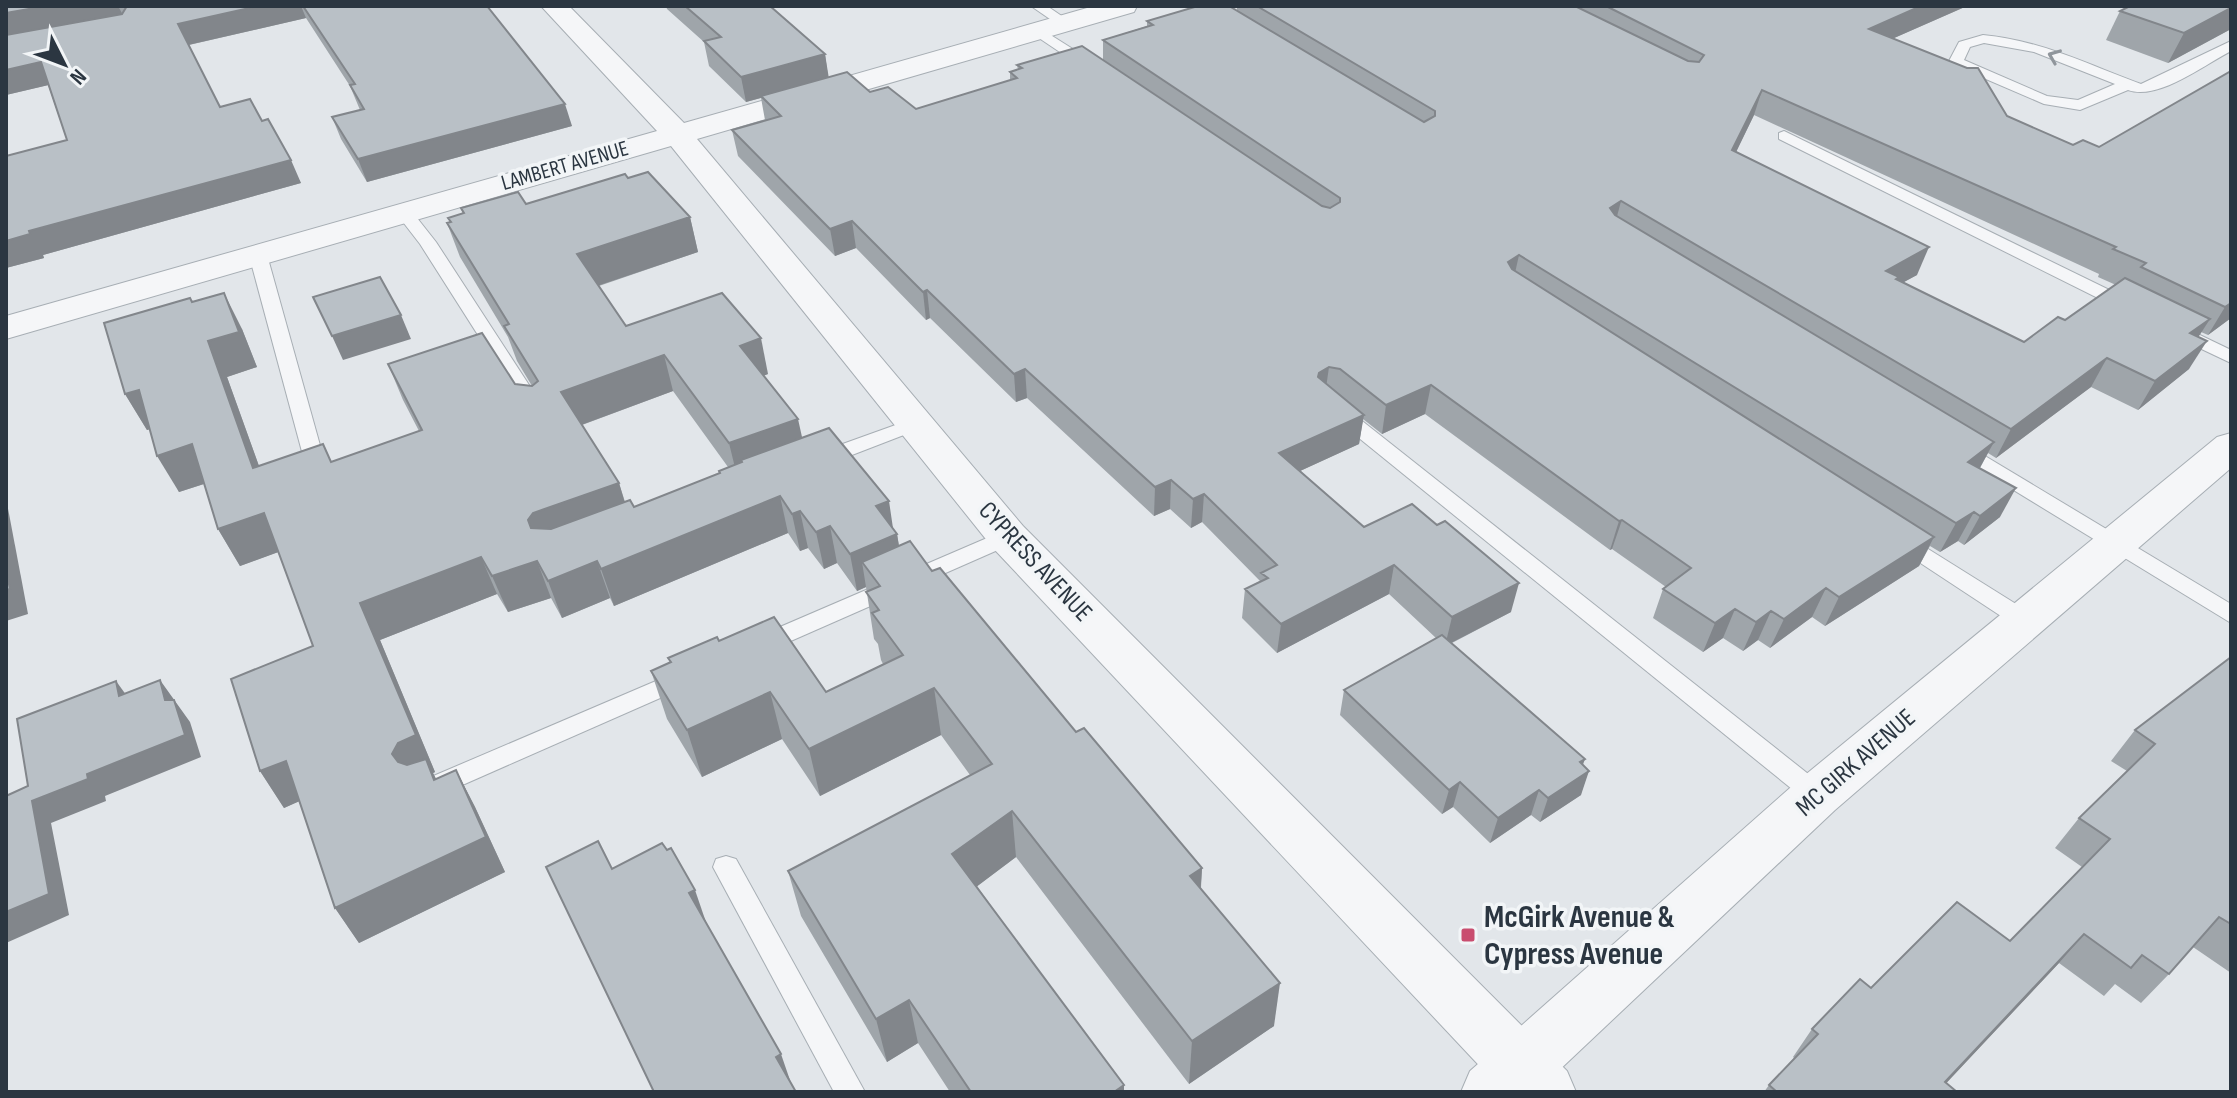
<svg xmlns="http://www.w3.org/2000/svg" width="2237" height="1098" font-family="'Sofia Sans Condensed',sans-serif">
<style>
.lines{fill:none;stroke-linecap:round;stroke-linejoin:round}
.service-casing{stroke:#a7aeb4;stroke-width:2}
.minor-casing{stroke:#a7aeb4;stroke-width:2}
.tertiary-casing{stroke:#a7aeb4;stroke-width:2}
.service{fill:#f5f6f8;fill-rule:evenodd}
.minor{fill:#f5f6f8;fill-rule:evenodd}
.tertiary{fill:#f5f6f8;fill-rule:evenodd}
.wall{fill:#9fa5aa;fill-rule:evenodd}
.shaded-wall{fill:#82868b}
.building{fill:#b9c0c6;stroke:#82868b;stroke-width:2}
.oneway{stroke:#90969c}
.poi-dot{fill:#c94d6f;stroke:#f2f5f7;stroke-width:3}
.labels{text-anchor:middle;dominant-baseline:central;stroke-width:7;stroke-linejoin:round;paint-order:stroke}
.far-street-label{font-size:22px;fill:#2b3641;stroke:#f2f5f7}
.street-label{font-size:26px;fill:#2b3641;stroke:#f2f5f7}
.near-poi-label{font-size:32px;font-weight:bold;fill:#2b3641;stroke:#f2f5f7;text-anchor:start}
</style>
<rect width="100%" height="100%" fill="#e2e6ea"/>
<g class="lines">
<defs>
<g id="service">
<polygon points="1031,6 1047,6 1072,23 1060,26"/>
<polygon points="1038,27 1095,63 1095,69 1085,69 1033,34 1033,28"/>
<path d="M 1983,35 C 2040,40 2089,65 2141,84 L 2231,41 L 2231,51 C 2204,65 2158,101 2128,90 L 2080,110 L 2044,104 L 1951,64 L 1949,61 L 1959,42 ZM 1984,43 L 2034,52 L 2115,84 L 2078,100 L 2047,96 L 1964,60 L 1970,47 Z"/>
<polygon points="1784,131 2136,303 2139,307 2130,312 2124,311 1779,139 1779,133"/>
<polygon points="404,208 410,209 436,242 544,408 541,412 527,412 420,244 396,213"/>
<polygon points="258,250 267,255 328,474 325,479 311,479 308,474 249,255"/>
<polygon points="2179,325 2231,350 2231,363 2172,335 2170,331 2172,327"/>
<polygon points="1340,407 1347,409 1826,788 1830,795 1826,802 1817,806 1808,802 1333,417 1330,413 1333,409"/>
<polygon points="915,418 922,420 925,424 922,428 826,465 819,467 809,460 812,455"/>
<polygon points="1960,441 2231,604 2231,623 1953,453 1950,448 1953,443"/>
<polygon points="1008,529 1016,532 1019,537 1016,542 768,651 760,654 752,651 748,645 752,639"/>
<polygon points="1901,532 2032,614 2036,620 2032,626 2024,628 2016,626 1893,545 1890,540 1893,535"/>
<polygon points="684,669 692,672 696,678 692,684 442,794 433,797 424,794 420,787 424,780"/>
<polygon points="726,856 736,859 865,1092 834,1092 713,867 716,859"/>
</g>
<polygon id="minor" points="2231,433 2231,468 1835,810 1536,1092 1461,1092 1470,1071 1799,780 2217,437"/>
<polygon id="tertiary" points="541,6 569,6 684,123 1094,6 1137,6 1134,12 697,139 1023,526 1567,1071 1576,1092 1504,1092 993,548 671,146 6,339 6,316 657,131"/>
</defs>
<use href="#service" class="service-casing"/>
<use href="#minor" class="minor-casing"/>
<use href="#tertiary" class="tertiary-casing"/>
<use href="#service" class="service"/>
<use href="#minor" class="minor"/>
<use href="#tertiary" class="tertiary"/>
</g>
<g class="wall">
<polygon points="6,6 487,6 572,126 367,182 341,139 332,117 360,110 350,86 306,18 189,45 220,107 262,121 301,183 43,255 44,258 6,268 6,156 67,140 48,85 6,95"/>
<path d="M 666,6 L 773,6 L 771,7 L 825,54 L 828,77 L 916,109 L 1010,80 L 1010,72 L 1018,70 L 1017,65 L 1103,60 L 1103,40 L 1147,26 L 1147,21 L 1237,10 L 1237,6 L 1967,6 L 1894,38 L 2007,116 L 2073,145 L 2099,147 L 2231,71 L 2231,318 L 2208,335 L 2201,332 L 2198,337 L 2189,369 L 2138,410 L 2091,387 L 1996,458 L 1988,453 L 1980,468 L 2000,517 L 1964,545 L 1958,541 L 1940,552 L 1930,546 L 1919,566 L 1825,626 L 1812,617 L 1770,648 L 1758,640 L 1743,651 L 1723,638 L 1703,652 L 1653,618 L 1663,589 L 1666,587 L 1612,549 L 1610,550 L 1425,414 L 1382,434 L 1363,419 L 1359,444 L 1300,471 L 1364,527 L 1511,612 L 1452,643 L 1583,765 L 1581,795 L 1540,822 L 1531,815 L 1490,843 L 1453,807 L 1442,814 L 1340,715 L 1344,690 L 1436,638 L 1389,594 L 1277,653 L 1242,618 L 1245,589 L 1260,581 L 1202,522 L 1191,528 L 1170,509 L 1154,516 L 1027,398 L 1016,402 L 930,318 L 926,320 L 856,248 L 835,256 L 738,156 L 732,130 L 765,120 L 761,98 L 746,102 L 709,66 L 704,42 L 667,9 ZM 1754,115 L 2099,274 L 2098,277 L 2116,285 L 2065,320 L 2024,342 L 1903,282 L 1917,275 L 1736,152 Z"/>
<polygon points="2231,6 2231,29 2168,63 2106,40 2120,11"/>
<path d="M 628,178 L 690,217 L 698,252 L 599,286 L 626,326 L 768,374 L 764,375 L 802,438 L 893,529 L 897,534 L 899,546 L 932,571 L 1076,732 L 1202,868 L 1201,888 L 1274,1026 L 1189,1084 L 1016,857 L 977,886 L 1124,1092 L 950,1092 L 918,1043 L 887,1062 L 801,916 L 788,871 L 970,775 L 941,735 L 820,796 L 782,739 L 702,777 L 667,719 L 651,671 L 670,663 L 668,658 L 719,641 L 826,692 L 883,664 L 881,660 L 878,644 L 874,639 L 866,587 L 857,591 L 837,563 L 824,569 L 808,548 L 800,551 L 788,533 L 614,606 L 610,598 L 562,618 L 551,598 L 508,612 L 497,594 L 380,640 L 435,772 L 433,773 L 436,779 L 456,770 L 475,807 L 505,872 L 359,943 L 335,908 L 299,801 L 284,808 L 260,771 L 313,646 L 278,552 L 240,566 L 218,529 L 204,484 L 179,492 L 150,429 L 147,430 L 125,394 L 192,302 L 242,329 L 257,367 L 227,377 L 259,466 L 332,462 L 419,431 L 403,400 L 388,364 L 515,384 L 532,386 L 517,361 L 508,337 L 460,257 L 447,223 L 450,222 L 448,218 L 463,214 L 461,208 L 526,204 ZM 673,391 L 728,467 L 719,473 L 634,507 L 625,502 L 619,483 L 582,425 Z"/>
<polygon points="2231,657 2231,973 2193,947 2169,974 2141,1003 2115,984 2104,996 2059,963 1946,1083 1957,1092 1764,1092 1769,1085 1794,1058 1793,1057 1812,1029 1871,988 2010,941 2082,867 2055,848 2079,818 2127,771 2111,761 2135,730"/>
</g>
<g class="shaded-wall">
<polygon points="46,6 118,6 123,15 6,36 6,13"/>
<polygon points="258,6 301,6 306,18 188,45 178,24"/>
<polygon points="1921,6 1967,6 1860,53 1869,29"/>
<polygon points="2231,8 2231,29 2168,63 2184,33"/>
<polygon points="825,54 829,79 746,102 741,77"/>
<polygon points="41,62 53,84 6,95 6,70"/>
<polygon points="1762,90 1754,115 1724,177 1732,150"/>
<polygon points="565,104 572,126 367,182 358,159"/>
<polygon points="291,160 301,183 43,255 44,258 6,268 6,241 29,231"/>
<polygon points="1621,201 1614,228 1610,208"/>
<polygon points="690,217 698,252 588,289 577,254"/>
<polygon points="852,221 856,248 835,256 830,229"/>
<polygon points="1929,247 1917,275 1895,287 1886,271"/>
<polygon points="1519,255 1513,282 1508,262"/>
<polygon points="927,290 930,318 926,320 923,292"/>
<polygon points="224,293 242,329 257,367 227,377 273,505 253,468 208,341"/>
<polygon points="2231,303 2231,318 2208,335 2225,307"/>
<polygon points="401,315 411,339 343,360 332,336"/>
<polygon points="2210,319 2192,347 2190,333"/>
<polygon points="761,338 768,374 748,382 740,346"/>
<polygon points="2207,341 2189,369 2138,410 2155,381"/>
<polygon points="664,355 673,391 573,428 561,392"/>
<polygon points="2107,358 2091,387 1996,458 2011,429"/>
<polygon points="1329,367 1325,395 1315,401 1319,373"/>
<polygon points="1025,369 1027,398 1016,402 1014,374"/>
<polygon points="1431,385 1425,414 1382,434 1386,405"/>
<polygon points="139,390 160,426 147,430 125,394"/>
<polygon points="1364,415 1359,444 1276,482 1279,453"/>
<polygon points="798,419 806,455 742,462 741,460 745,477 738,480 729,443"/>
<polygon points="1994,442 1978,471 1968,462"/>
<polygon points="192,444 213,481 179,492 157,456"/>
<polygon points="1171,480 1170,509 1154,516 1155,487"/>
<polygon points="619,483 630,520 542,556 528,520 533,513"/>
<polygon points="2016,488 2000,517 1964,545 1980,516"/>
<polygon points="1204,494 1202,522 1191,528 1193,499"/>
<polygon points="780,496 788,533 614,606 601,569"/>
<polygon points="6,498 28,614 6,621"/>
<polygon points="889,501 894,535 897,534 903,571 862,562 866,587 857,591 850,554 876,506"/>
<polygon points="800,511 808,548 800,551 792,514"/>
<polygon points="1974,512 1958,541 1940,552 1956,523"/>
<polygon points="264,513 284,550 240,566 218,529"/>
<polygon points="1622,520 1612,549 1610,550 1619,521"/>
<polygon points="830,526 837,563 824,569 816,532"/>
<polygon points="1934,537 1919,566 1825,626 1839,597"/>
<polygon points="481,557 497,594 380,640 435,772 433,773 445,796 412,790 392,754 360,603"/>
<polygon points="537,561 551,598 508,612 492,576"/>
<polygon points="597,561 610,598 562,618 548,581"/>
<polygon points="1394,565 1389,594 1277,653 1281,624"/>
<polygon points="1519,583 1511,612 1445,646 1452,617"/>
<polygon points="1826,588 1812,617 1770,648 1784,619"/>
<polygon points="1735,609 1723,638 1703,652 1715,623"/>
<polygon points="1771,611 1758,640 1743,651 1756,622"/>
<polygon points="160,680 190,722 201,757 105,796 106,801 51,823 69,915 6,943 6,912 32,801 87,774 165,700"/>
<polygon points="116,681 132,703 119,696"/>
<polygon points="934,688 941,735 820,796 809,749"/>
<polygon points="770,692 782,739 702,777 687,730"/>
<polygon points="1585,759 1578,778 1589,771 1581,795 1540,822 1548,798 1580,762"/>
<polygon points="286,761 309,797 284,808 260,771"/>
<polygon points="456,770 475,807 505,872 359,943 335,908"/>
<polygon points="1460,782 1453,807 1442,814 1449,790"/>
<polygon points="1539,790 1531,815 1490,843 1498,818"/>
<polygon points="1012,811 1016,857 959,900 952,854"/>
<polygon points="1202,868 1199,914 1190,876"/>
<polygon points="695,890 708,928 689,893"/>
<polygon points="2084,934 2059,963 1938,1092 1936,1092"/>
<polygon points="1280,983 1274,1026 1189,1084 1192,1041"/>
<polygon points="909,1000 918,1043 887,1062 876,1019"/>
<polygon points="781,1054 793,1089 776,1057"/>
<polygon points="1124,1085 1124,1092 1114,1092"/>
</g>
<g class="building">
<polygon points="6,6 46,6 6,13"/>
<polygon points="127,6 258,6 178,24 220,107 250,99 262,121 268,119 291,160 29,231 30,234 6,241 6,156 67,140 41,62 6,70 6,35 122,14"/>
<polygon points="303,6 487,6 565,104 358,159 332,117 364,109 350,85 355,84"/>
<polygon points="685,6 770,6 825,54 741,77 704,41 721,37"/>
<polygon points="1198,6 1229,6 1424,122 1435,116 1435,111 1257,6 1575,6 1688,61 1699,62 1704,55 1606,6 1921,6 1869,29 1967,68 1978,68 2007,116 2073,145 2083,140 2099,147 2231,71 2231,303 2225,307 2141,267 2146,263 2113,249 2116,247 1762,90 1732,150 1929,247 1886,271 1899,277 1896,279 2024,342 2058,317 2065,320 2125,278 2210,319 2190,333 2207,341 2155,381 2107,358 2011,429 1621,201 1610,208 1615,215 1994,442 1968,462 2016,488 1980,516 1974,512 1956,523 1519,255 1508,262 1512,269 1934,537 1839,597 1826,588 1784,619 1771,611 1756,622 1735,609 1715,623 1663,589 1691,568 1622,520 1619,521 1431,385 1386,405 1340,369 1329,367 1319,373 1318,377 1364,415 1279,453 1364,527 1412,504 1437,525 1445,521 1519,583 1452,617 1394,565 1281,624 1245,589 1268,578 1261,573 1277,565 1204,494 1193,499 1171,480 1155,487 1025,369 1014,374 927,290 923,292 852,221 830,229 732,130 781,116 761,96 847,72 870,92 888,87 916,109 1017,78 1010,72 1022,68 1017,65 1082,46 1322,206 1330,208 1340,202 1340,198 1103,40 1153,25 1147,21"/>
<polygon points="2130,6 2231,6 2231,8 2184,33 2120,11"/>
<polygon points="648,172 690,217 577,254 626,326 722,293 761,338 740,346 798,419 729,443 664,355 561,392 619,483 533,513 528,520 531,528 551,529 630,500 634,507 720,473 719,471 742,462 741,460 829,428 889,501 876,506 897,534 850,554 830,526 816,532 800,511 792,514 780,496 601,569 597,561 548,581 537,561 492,576 481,557 360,603 416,735 398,743 392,754 398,762 407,765 426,759 434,780 456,770 486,837 335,908 286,761 260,771 231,679 313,646 264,513 218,529 192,444 157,456 139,390 125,394 104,323 190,298 192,302 224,293 239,332 208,341 253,468 323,444 331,462 422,430 388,364 482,333 515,384 532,386 538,381 504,326 509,324 447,223 451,222 448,218 464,213 461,208 518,192 526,204 625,174 628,178"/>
<polygon points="380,277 401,315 332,336 313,297"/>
<polygon points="910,541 932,571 940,568 1076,732 1084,728 1202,868 1190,876 1280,983 1192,1041 1012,811 952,854 1124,1085 1114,1092 971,1092 909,1000 876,1019 788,871 992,764 934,688 809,749 770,692 687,730 651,671 671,662 668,658 717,637 719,641 774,617 826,692 903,655 872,613 879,610 866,592 880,586 862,562"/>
<polygon points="6,570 10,589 6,590"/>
<polygon points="1442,635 1585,759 1580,762 1589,771 1548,798 1539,790 1498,818 1460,782 1449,790 1344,690"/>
<polygon points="2231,657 2231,924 2219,917 2169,974 2142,955 2131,968 2084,934 1945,1082 1957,1092 1777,1092 1769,1085 1818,1034 1812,1029 1860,979 1871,988 1957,902 2010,941 2110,839 2079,818 2155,744 2135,730"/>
<polygon points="160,680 165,700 174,700 185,735 87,774 88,779 32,801 49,894 6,912 6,796 28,786 17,719 116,681 119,696"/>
<polygon points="598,841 612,869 662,843 667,850 671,848 695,890 689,893 781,1054 776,1057 796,1092 654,1092 546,867"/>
</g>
<defs><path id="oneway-chevron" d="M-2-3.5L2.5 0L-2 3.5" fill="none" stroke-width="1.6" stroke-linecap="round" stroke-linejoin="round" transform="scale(2)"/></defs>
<use class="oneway" href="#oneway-chevron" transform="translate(2054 56) rotate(-158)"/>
<rect class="poi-dot" x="1460" y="927" width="16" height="16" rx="4"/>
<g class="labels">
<g class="far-street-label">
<text transform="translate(565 166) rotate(-16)">LAMBERT AVENUE</text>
</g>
<g class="street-label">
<text transform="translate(1035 562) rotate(47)">CYPRESS AVENUE</text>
<text transform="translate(1856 763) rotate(-41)">MC GIRK AVENUE</text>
</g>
<g class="near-poi-label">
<text x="1484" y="917">McGirk Avenue &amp;<tspan x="1484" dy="37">Cypress Avenue</tspan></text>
</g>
</g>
<rect width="2237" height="1098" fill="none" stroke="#2b3641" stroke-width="16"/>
<g transform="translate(64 64) rotate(132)" stroke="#f2f5f7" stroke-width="6" paint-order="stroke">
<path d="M0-6L14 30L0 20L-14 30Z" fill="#2b3641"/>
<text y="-12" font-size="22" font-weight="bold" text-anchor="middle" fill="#2b3641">N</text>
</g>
</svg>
